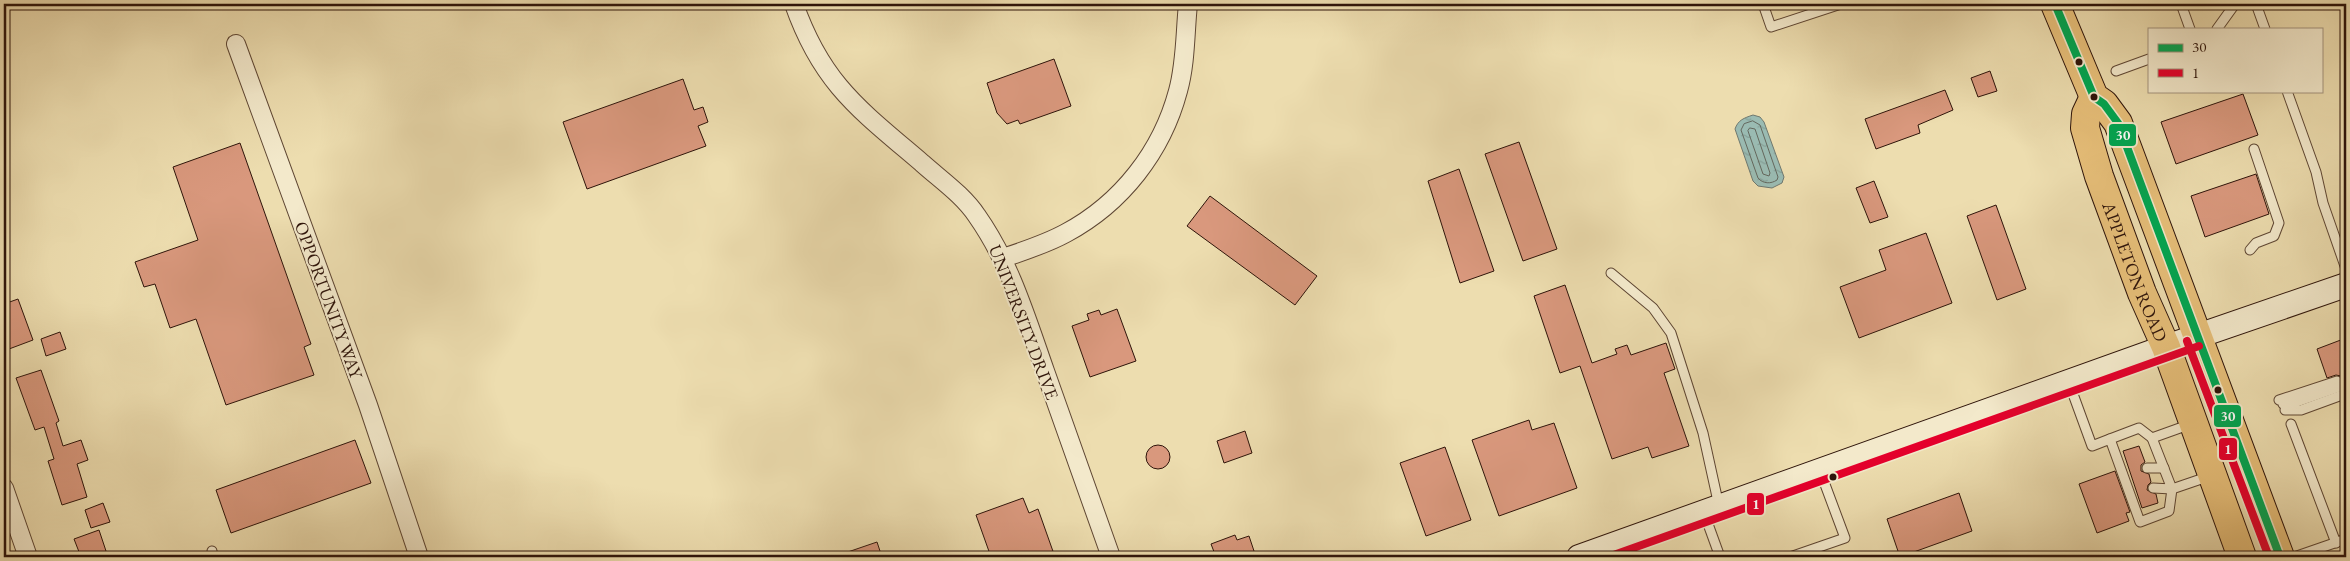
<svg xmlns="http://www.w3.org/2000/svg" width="2350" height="561" font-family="'EB Garamond',serif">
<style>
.water{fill:url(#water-ripples);stroke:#6f786f}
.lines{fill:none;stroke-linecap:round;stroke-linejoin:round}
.shore{stroke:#64685e;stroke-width:1}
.building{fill:#d9987d;stroke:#2e140a}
.service-casing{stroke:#5e4633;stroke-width:11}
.minor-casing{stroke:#5e4633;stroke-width:20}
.secondary-casing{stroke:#2e140a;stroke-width:26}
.primary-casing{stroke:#2e140a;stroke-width:30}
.service{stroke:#f3e9cb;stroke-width:9}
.minor{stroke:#f3e9cb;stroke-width:18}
.secondary{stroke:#f3e9cb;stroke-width:24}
.primary{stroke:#e6be78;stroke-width:28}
.bus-1-casing{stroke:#f3e9cb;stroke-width:11}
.bus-2-casing{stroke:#f3e9cb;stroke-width:11}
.bus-1{stroke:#00a651;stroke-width:8}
.bus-2{stroke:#e4002b;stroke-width:8}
.bus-dot{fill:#2e140a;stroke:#f3e9cb;stroke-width:2}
.labels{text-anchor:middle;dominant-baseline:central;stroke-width:4;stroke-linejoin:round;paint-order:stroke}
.street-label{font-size:18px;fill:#2e140a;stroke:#f3e9cb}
.line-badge{stroke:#f3e9cb;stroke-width:2}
.badge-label{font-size:14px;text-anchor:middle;font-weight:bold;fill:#fff}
</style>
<defs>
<pattern id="water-ripples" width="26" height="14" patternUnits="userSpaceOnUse" patternTransform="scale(1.25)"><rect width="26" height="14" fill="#9abbb2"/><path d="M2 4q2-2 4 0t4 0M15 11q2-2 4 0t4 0" fill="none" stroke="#85a098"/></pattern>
</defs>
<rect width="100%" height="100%" fill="#edddaf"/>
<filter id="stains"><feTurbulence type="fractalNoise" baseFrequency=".004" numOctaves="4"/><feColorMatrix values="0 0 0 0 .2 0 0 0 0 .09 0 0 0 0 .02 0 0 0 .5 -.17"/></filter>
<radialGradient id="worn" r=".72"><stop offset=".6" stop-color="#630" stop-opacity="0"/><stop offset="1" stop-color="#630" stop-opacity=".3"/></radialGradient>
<path class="water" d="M 1753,115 L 1760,117 L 1764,122 L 1784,177 L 1782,183 L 1772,188 L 1758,186 L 1753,181 L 1735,129 C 1738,120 1744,118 1753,115 Z"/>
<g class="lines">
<g class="shore">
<path d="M 1753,121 L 1760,125 L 1778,177 L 1777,180 C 1771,184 1763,184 1758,178 L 1741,130 L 1744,124 Z"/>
<polygon points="1750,128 1755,129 1770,173 1769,176 1763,174 1748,131"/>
</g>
</g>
<g class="building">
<polygon points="1054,59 1071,106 1020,124 1018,120 1007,124 997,113 987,83"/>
<polygon points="1990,71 1997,91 1978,97 1971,78"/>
<polygon points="683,79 694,110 703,107 708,122 698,126 706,146 587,189 563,122"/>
<polygon points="1945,90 1953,110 1918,125 1920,133 1876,149 1865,119"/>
<polygon points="2243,94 2258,135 2176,164 2161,122"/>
<polygon points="1519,142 1557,249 1523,261 1485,154"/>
<polygon points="240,143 311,344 304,347 314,375 226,405 196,319 170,328 155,284 144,287 135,262 198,240 173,167"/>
<polygon points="1459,169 1494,271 1460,283 1428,181"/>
<polygon points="2256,174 2269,214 2205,237 2191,196"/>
<polygon points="1874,181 1888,217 1870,223 1856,188"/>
<polygon points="1210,196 1317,276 1295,305 1187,226"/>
<polygon points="1996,205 2026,289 1997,300 1967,216"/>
<polygon points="1926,233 1952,303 1859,338 1840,287 1886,270 1879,250"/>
<polygon points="1565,285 1592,363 1617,354 1615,349 1627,345 1631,355 1666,343 1675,369 1664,373 1689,446 1652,458 1648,447 1612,459 1580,366 1560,373 1534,296"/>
<polygon points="18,299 33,340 9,349 6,341 4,342 4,304"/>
<polygon points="1117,309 1136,361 1090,377 1072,326 1089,320 1087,314 1099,310 1101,315"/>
<polygon points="60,332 66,349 46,356 41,339"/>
<polygon points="2346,338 2346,390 2341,376 2336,375 2327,378 2317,349"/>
<polygon points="41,370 59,421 56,423 63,446 81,440 88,460 77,464 87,497 62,505 48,461 54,459 44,427 35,430 16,378"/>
<polygon points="1529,420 1532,430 1554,423 1577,488 1499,516 1472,440"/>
<polygon points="1245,431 1252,453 1224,463 1217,441"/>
<polygon points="355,440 371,483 231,533 216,490"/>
<circle cx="1158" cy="457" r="12"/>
<polygon points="2139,446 2145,462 2141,465 2141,471 2149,474 2151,482 2148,485 2147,490 2156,494 2158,503 2142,508 2123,451"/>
<polygon points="1445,447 1471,520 1426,536 1400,463"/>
<polygon points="2115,471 2130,512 2126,513 2129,521 2097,533 2079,484"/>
<polygon points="1959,493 1972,531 1900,557 1887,519"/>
<polygon points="1023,498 1029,513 1038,509 1055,557 991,557 976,515"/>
<polygon points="103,503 110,522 91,528 85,510"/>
<polygon points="99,530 108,557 81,557 74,539"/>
<polygon points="1235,535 1237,540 1249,536 1256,557 1216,557 1211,544"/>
<polygon points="877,542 882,557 839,557 839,555"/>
</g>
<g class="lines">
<defs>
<g id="service">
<polyline points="1763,4 1771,27 1841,4"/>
<polyline points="2129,4 2133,4"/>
<polyline points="2181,4 2190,29"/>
<polyline points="2256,4 2265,29"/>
<polyline points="2217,29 2235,4"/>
<polyline points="2116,71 2149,59"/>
<polyline points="2287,91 2316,172 2323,203 2346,269"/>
<polyline points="2250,250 2256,243 2274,236 2279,223 2254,149"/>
<polyline points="1611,273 1653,308 1671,333 1703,433 1719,506"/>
<polyline points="2069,383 2092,446 2110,439 2140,522 2169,511 2172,489 2210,476"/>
<polyline points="2279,400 2337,381"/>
<polyline points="2283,404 2291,404 2339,387"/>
<polyline points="2285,410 2301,410 2342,395"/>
<polyline points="2291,424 2336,543"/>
<polyline points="2152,438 2172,489 2153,488"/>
<polyline points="2110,439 2139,428 2152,438 2191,424"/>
<polyline points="2147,468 2164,468"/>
<polyline points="1704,513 1720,557"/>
<polyline points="212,551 213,557"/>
<polyline points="1790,557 1845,538 1820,471"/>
<polyline points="2294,557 2346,539"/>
</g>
<g id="minor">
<path d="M 794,4 C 822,84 860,110 922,163 C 941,180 963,195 977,216 C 1010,263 1026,317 1045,371 C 1067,433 1089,495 1111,557"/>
<polyline points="236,44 368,405 419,557"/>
<path d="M 1003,258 C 1024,251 1046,244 1066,233 C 1122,203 1162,151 1178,91 C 1186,62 1185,32 1188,4"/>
<polyline points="4,488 28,557"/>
</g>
<polyline id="secondary" points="1579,557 2166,347 2346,285"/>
<g id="primary">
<polyline points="2055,4 2094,97 2104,104 2118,123 2280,557"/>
<path id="s1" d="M 2094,97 L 2086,114 L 2085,128 L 2099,176 L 2142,293 L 2166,347 L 2242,557"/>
</g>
</defs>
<use href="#service" class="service-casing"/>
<use href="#minor" class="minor-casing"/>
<use href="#secondary" class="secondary-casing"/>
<use href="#primary" class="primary-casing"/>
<use href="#service" class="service"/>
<use href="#minor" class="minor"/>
<use href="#secondary" class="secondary"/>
<use href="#primary" class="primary"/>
<defs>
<polyline id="bus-1" points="2055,4 2094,97 2104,104 2118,123 2280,557"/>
<g id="bus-2">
<polyline points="2187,341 2269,557"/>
<polyline points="1608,557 2199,346"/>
</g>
</defs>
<use href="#bus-1" class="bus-1-casing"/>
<use href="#bus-2" class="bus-2-casing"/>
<use href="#bus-1" class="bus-1"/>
<use href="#bus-2" class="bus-2"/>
</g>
<g class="bus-dot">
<circle cx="2079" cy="62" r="4.5"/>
<circle cx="2094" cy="97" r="4.5"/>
<circle cx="2218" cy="390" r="4.5"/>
<circle cx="1833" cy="477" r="4.5"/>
</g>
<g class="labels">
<g class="street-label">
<text stroke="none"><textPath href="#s1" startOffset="185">APPLETON ROAD</textPath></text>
<text transform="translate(329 300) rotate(70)">OPPORTUNITY WAY</text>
<text transform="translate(1024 322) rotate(69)">UNIVERSITY DRIVE</text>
</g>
</g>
<g class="line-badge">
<rect x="2108" y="123" width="29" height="24" rx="5" fill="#00a651"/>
<rect x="2213" y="404" width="29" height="24" rx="5" fill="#00a651"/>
<rect x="2218" y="437" width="20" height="24" rx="5" fill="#e4002b"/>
<rect x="1746" y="492" width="19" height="24" rx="5" fill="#e4002b"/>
</g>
<g class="badge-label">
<text x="2123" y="140">30</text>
<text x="2228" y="421">30</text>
<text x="2228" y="454">1</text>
<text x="1756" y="509">1</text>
</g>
<rect width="2350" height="561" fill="none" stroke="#edddaf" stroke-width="20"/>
<rect x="5" y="5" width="2340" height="551" fill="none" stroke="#2e140a" stroke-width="2.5"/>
<rect x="10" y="10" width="2330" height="541" fill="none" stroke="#2e140a"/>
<rect x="2148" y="28" width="175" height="65" fill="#f3e9cb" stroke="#a4947e"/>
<rect x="2158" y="44" width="25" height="8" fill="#00a651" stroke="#a4947e"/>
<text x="2192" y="52" font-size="15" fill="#2e140a">30</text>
<rect x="2158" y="69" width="25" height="8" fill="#e4002b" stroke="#a4947e"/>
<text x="2192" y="78" font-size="15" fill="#2e140a">1</text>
<rect width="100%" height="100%" filter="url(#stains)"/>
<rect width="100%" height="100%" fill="url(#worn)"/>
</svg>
